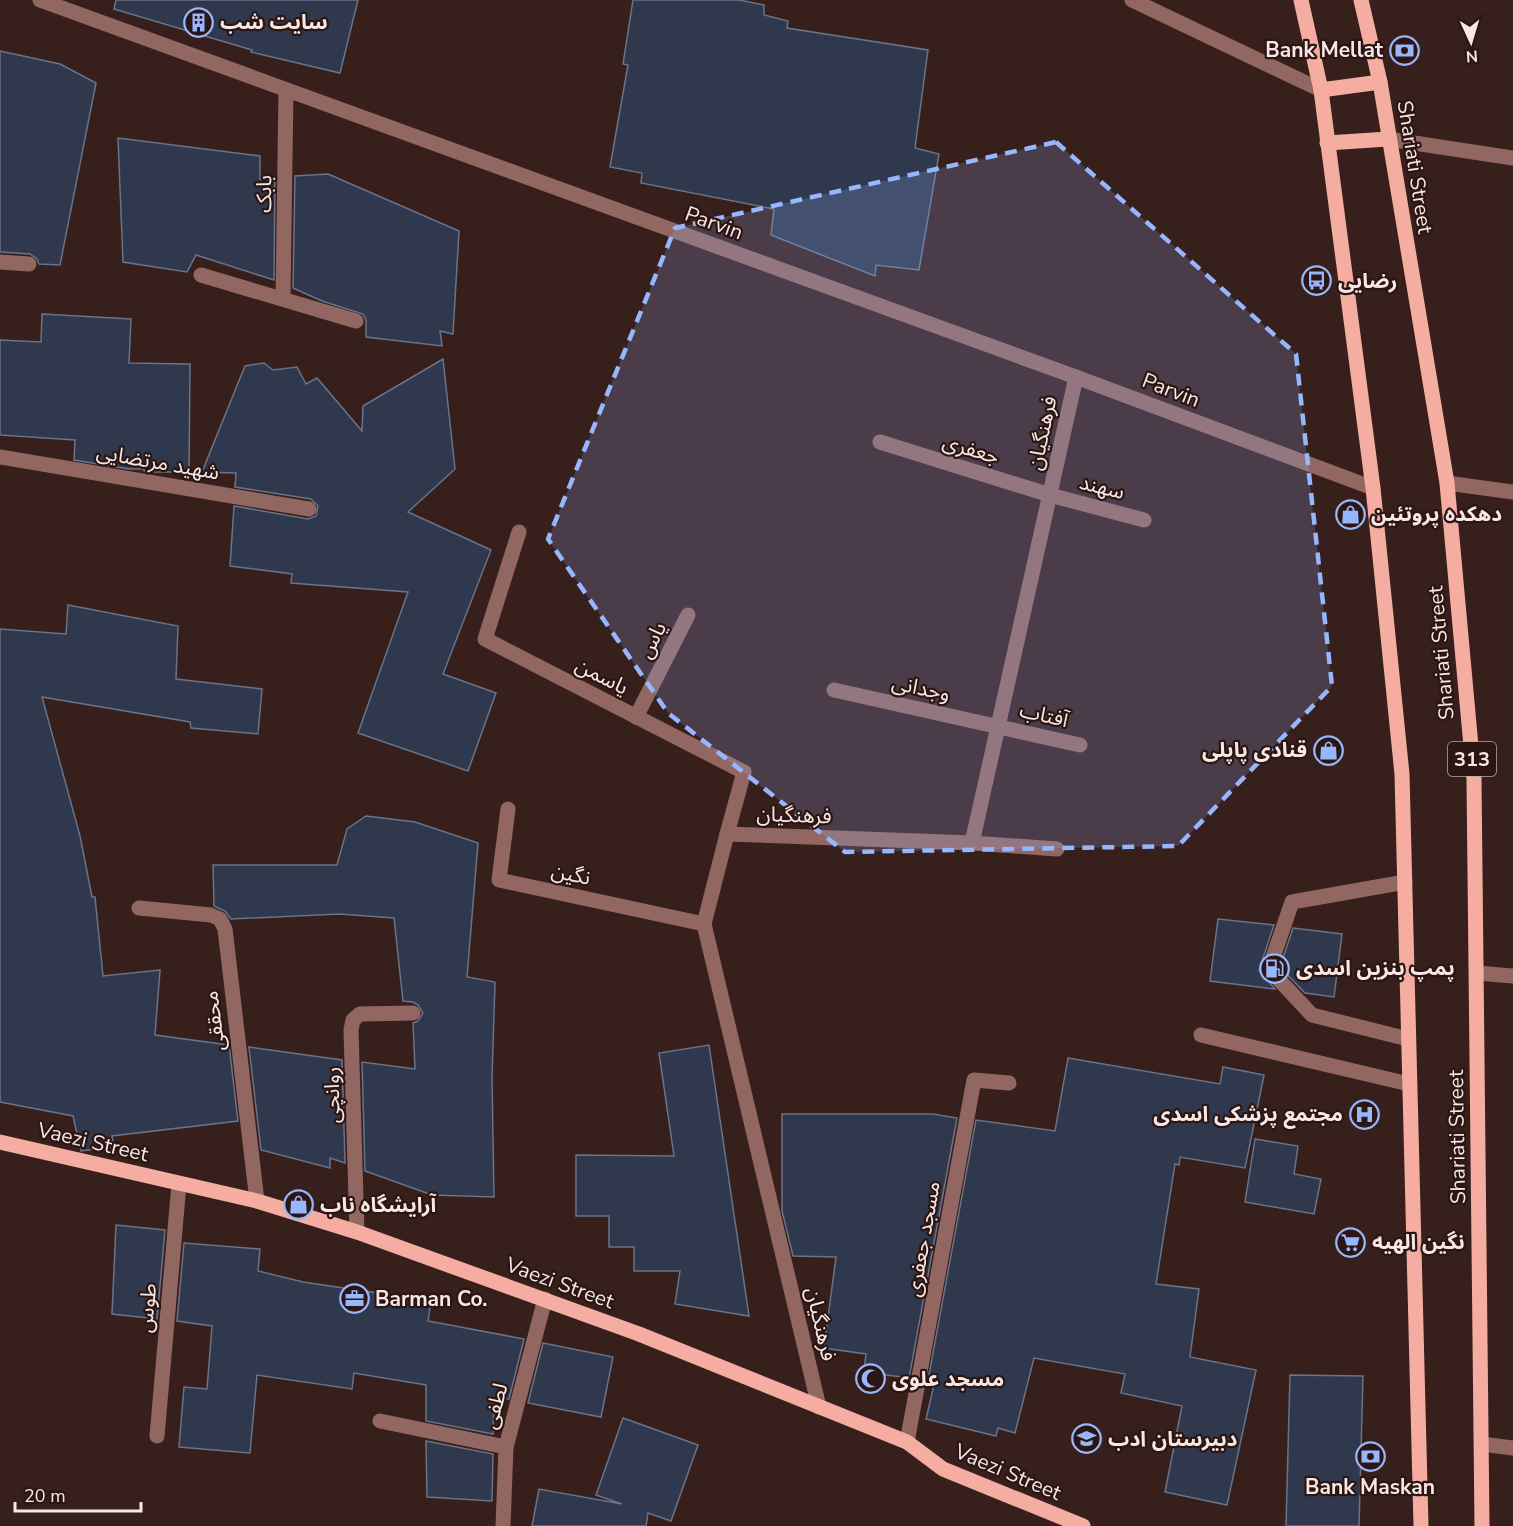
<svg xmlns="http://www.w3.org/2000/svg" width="1513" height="1526" font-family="'Nunito Sans','Noto Sans Arabic',sans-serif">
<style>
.building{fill:#2f384c;stroke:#697389;stroke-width:1.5}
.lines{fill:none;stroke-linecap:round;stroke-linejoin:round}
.minor{stroke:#936761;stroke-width:15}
.major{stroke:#f5ada2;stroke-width:15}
.marked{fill:#96b6fd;fill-opacity:0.2;stroke:#96b6fd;stroke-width:4.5;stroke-dasharray:12 8;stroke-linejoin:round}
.labels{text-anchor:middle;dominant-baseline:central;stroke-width:4.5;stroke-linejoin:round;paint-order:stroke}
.shield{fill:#2c1613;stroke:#bba9a6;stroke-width:1.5}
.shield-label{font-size:20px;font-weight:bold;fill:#f8e8e5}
.poi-label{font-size:21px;font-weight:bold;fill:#f8e8e5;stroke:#2c1613;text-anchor:start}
.street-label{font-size:21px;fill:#f8e8e5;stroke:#2c1613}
</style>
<rect width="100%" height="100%" fill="#37201c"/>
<g class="building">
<polygon points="116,0 358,0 340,73 251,52 252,50 114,9"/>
<polygon points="633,0 739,0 764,5 764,15 788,21 787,28 928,50 915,148 939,154 919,270 876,265 875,276 771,235 774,209 641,183 642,173 610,167 628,65 623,64"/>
<polygon points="0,51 60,64 96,83 60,265 39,264 37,259 30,254 0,252"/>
<polygon points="118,138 260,156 260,179 275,178 274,280 196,255 187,272 123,262"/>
<polygon points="328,174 459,231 453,334 440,331 442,346 366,337 366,320 363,314 322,301 293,288 295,176"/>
<polygon points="42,314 131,319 129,363 190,364 189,472 147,472 144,471 144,469 129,469 74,460 75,440 0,435 0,340 41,342"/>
<polygon points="443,359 455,469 408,512 491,550 443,674 496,693 468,771 358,733 408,592 291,583 292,574 230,566 234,506 308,519 316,516 318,506 311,499 235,487 236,473 202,472 245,366 264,363 273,370 297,367 306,384 317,378 362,431 363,406"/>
<polygon points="68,605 178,626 176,679 262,689 258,734 191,728 190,722 42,697 80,836 92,897 95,897 103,976 160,970 155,1035 229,1045 238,1121 112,1136 114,1147 81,1151 73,1116 0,1102 0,629 66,634"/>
<polygon points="366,816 415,822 478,843 467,977 495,982 492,1079 494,1197 432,1195 365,1171 362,1062 415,1069 413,1023 418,1021 423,1013 418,1005 413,1002 403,1001 394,918 339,914 231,919 225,911 214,906 213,865 337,865 347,829"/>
<polygon points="1218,919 1274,925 1259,970 1275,989 1210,981"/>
<polygon points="1293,928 1342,934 1334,997 1305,993 1280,967"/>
<polygon points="709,1045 749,1316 675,1304 680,1271 634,1271 634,1247 609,1247 609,1216 576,1216 576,1155 674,1156 659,1053"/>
<polygon points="249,1047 342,1060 345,1163 330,1158 330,1168 261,1150"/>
<polygon points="1068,1058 1220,1084 1223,1067 1264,1075 1245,1168 1180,1157 1179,1165 1175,1164 1156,1284 1199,1289 1190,1357 1256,1370 1227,1505 1165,1492 1182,1406 1121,1393 1125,1374 1034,1358 1015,1433 998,1428 996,1436 926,1419 935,1381 928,1380 976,1120 1055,1131"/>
<polygon points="782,1114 933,1114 957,1118 909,1378 864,1372 866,1354 824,1348 836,1257 793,1256 782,1211"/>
<polygon points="1255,1139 1298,1146 1294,1174 1321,1179 1314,1214 1245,1202"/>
<polygon points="116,1225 165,1230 157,1319 112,1314"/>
<polygon points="184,1243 260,1249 258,1271 303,1282 431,1301 428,1321 524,1339 509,1399 494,1399 493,1434 426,1421 426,1385 354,1373 352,1389 257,1375 250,1453 179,1447 184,1387 207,1389 212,1326 177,1321"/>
<polygon points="543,1343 613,1357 601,1417 528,1403"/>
<polygon points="1290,1375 1363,1376 1359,1526 1286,1526"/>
<polygon points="623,1418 698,1445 671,1521 648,1513 646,1526 532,1526 539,1489 622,1504 596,1495"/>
<polygon points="426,1441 493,1454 492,1501 427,1497"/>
</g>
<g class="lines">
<g class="minor">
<polyline points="40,0 1076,377 1373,488"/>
<polyline points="1132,0 1321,90"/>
<polyline points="1388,139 1513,158"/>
<polyline points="0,262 29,264"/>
<polyline points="201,275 356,321"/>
<polyline points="283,299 286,90"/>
<polyline points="880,442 1050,495 1144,520"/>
<polyline points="0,457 309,509"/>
<polyline points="1447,483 1513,492"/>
<polyline points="519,532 485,639 744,772 727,834"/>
<polyline points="834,690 1080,745"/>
<polyline points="636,717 688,615"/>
<polyline points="508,809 499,880 704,924"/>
<polyline points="972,843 1076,377"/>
<polyline points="1405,882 1292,902 1269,969 1312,1015 1408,1039"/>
<polyline points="139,908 211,915 220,919 225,929 257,1201"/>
<polyline points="1477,973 1513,976"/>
<polyline points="1201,1035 1409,1084"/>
<polyline points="357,1232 351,1030 353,1020 360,1014 413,1013"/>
<polyline points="819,1407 704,924 727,834 972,843 1057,849"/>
<polyline points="380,1421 506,1447"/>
<polyline points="157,1436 179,1184"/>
<polyline points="907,1442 974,1080 1009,1083"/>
<polyline points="1482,1444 1513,1448"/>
<polyline points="503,1526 506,1447 545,1299"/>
</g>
<g class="major">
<polyline points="1301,0 1321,90 1373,488 1402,774 1421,1526"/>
<polyline points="1361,0 1380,82 1447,483 1474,779 1482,1526"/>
<polyline points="1321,90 1380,82"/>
<polyline points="1327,143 1388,139"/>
<polyline points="0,1142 257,1201 357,1232 639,1334 907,1442 943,1469 1083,1526"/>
</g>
</g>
<path class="marked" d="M 1056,142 L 1296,354 L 1332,686 L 1178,846 L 845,852 L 668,713 L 548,539 L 675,228 Z"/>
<defs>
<symbol id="building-ring" viewBox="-11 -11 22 22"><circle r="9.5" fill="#2c1613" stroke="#96b6fd" stroke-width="1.5"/><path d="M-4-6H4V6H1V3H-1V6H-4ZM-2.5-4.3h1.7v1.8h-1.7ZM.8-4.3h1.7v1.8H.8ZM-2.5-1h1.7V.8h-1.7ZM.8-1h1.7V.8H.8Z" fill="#96b6fd"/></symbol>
<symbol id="bank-ring" viewBox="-11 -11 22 22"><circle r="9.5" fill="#2c1613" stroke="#96b6fd" stroke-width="1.5"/><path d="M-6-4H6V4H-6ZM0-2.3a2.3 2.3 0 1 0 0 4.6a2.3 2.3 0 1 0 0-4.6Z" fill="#96b6fd"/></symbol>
<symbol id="bus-ring" viewBox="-11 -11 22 22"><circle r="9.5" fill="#2c1613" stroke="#96b6fd" stroke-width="1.5"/><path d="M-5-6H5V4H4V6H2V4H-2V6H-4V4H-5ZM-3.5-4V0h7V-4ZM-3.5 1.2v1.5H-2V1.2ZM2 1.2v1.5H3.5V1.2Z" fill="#96b6fd"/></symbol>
<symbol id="shop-ring" viewBox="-11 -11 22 22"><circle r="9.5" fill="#2c1613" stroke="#96b6fd" stroke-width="1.5"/><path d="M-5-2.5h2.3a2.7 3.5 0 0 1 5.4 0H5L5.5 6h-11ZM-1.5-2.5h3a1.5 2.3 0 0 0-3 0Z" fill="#96b6fd"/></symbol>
<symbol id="fuel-ring" viewBox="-11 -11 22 22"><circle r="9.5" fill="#2c1613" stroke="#96b6fd" stroke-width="1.5"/><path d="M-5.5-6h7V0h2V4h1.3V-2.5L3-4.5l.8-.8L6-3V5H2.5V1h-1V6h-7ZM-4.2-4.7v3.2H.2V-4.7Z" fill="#96b6fd"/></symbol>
<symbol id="hospital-ring" viewBox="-11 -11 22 22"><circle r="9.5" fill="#2c1613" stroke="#96b6fd" stroke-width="1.5"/><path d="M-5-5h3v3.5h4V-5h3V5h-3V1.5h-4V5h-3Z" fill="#96b6fd"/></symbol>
<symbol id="supermarket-ring" viewBox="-11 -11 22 22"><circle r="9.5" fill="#2c1613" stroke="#96b6fd" stroke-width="1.5"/><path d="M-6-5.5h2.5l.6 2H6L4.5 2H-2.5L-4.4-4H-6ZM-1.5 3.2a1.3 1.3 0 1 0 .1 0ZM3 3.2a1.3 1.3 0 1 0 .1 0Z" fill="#96b6fd"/></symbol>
<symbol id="office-ring" viewBox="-11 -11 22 22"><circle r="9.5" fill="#2c1613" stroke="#96b6fd" stroke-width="1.5"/><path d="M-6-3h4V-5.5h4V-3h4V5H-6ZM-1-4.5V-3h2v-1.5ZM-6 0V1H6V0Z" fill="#96b6fd"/></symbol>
<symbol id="mosque-ring" viewBox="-11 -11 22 22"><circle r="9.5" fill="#2c1613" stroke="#96b6fd" stroke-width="1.5"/><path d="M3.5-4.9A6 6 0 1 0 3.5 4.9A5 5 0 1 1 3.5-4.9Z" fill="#96b6fd"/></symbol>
<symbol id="school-ring" viewBox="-11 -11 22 22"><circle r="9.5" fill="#2c1613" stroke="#96b6fd" stroke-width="1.5"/><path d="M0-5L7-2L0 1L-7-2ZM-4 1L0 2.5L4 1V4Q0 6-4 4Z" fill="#96b6fd"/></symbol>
</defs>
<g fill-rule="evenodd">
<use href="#building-ring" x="182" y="6" width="33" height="33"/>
<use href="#bank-ring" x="1388" y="34" width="33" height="33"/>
<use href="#bus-ring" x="1300" y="264" width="33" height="33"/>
<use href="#shop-ring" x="1334" y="498" width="33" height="33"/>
<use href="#shop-ring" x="1312" y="734" width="33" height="33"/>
<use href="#fuel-ring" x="1258" y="952" width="33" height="33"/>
<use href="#hospital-ring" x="1348" y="1098" width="33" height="33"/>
<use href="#shop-ring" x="282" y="1188" width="33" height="33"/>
<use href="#supermarket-ring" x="1334" y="1226" width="33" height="33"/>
<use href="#office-ring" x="338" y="1282" width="33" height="33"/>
<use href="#mosque-ring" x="854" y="1362" width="33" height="33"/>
<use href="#school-ring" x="1070" y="1422" width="33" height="33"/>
<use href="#bank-ring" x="1354" y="1440" width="33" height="33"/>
</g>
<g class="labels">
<rect class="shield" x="1448" y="742" width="48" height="34" rx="4.5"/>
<g class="shield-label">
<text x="1472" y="759">313</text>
</g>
<g class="poi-label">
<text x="220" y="22">سایت شب</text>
<text x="1383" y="50" text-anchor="end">Bank Mellat</text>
<text x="1338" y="281">رضایی</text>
<text x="1371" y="514">دهکده پروتئین</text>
<text x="1307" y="750" text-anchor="end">قنادی پاپلی</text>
<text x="1296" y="968">پمپ بنزین اسدی</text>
<text x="1343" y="1114" text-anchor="end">مجتمع پزشکی اسدی</text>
<text x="320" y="1205">آرایشگاه ناب</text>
<text x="1372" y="1242">نگین الهیه</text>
<text x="375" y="1299">Barman Co.</text>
<text x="892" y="1379">مسجد علوی</text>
<text x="1108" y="1439">دبیرستان ادب</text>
<text x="1370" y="1487" text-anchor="middle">Bank Maskan</text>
</g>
<g class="street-label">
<text transform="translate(1415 167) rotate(81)">Shariati Street</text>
<text transform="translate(264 194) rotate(-89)">بابک</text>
<text transform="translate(714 223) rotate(20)">Parvin</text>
<text transform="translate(1171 390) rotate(21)">Parvin</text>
<text transform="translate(1042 433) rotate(-78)">فرهنگیان</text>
<text transform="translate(971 449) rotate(17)">جعفری</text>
<text transform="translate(158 462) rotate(10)">شهید مرتضایی</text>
<text transform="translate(1102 487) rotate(14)">سهند</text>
<text transform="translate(652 640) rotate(-63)">یاس</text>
<text transform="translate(1441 653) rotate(-95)">Shariati Street</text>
<text transform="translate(602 676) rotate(27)">یاسمن</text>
<text transform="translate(921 688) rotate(12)">وجدانی</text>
<text transform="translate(1044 715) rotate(13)">آفتاب</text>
<text transform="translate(794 815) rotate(2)">فرهنگیان</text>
<text transform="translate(571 874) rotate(12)">نگین</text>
<text transform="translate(214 1021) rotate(-97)">محققی</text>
<text transform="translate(332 1095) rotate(-91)">روانچی</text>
<text transform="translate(1457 1137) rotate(-91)">Shariati Street</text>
<text transform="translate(93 1142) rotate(13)">Vaezi Street</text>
<text transform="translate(923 1239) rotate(-80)">مسجد جعفری</text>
<text transform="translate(560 1283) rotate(20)">Vaezi Street</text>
<text transform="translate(147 1308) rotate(-85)">طوس</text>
<text transform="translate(821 1324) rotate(77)">فرهنگیان</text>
<text transform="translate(495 1406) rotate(-75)">لطفی</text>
<text transform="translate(1008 1472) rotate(23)">Vaezi Street</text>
</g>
</g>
<g transform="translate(1471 42) rotate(176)" stroke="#2c1613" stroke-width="4.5" paint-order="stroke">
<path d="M0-4.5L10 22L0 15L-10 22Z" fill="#f8e8e5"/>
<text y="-9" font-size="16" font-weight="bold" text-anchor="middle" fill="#f8e8e5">N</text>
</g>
<path d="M15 1502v9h126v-9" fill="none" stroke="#f8e8e5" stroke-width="3"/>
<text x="24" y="1502" font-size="18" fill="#f8e8e5" stroke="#2c1613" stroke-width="4.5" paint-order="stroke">20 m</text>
</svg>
